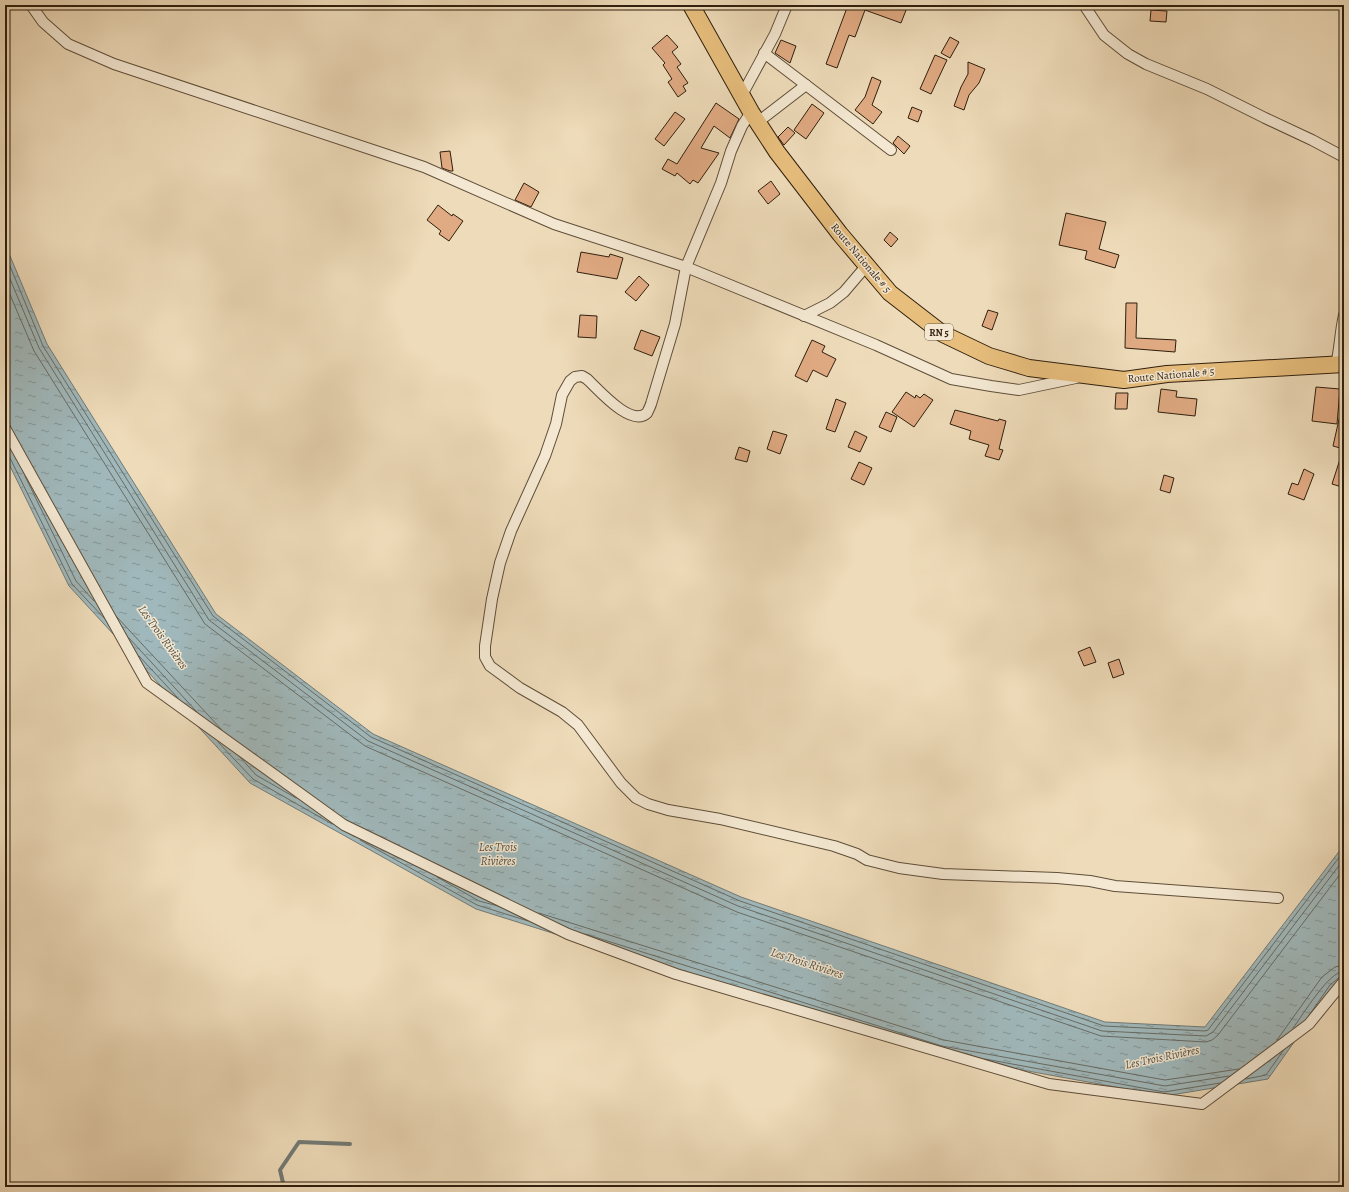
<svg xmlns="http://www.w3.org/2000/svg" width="1349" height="1192" font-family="Alegreya,serif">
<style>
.water{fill:url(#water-ripples);stroke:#737b76}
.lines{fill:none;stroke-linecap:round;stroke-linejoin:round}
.shore{stroke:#686c64;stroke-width:1}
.stream{stroke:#737b76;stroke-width:4}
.building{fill:#e0aa82;stroke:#2f1f0e}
.minor-casing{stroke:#5f4e39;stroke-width:12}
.primary-casing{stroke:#2f1f0e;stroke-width:18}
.minor{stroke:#f4e8d2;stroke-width:10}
.primary{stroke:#e7be7c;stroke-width:16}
.labels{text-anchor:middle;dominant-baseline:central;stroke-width:3;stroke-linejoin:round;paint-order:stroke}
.shield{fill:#f4e8d2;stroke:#6a5b49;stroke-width:1}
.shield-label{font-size:10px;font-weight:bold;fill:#2f1f0e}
.street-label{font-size:11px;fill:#2f1f0e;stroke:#f4e8d2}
.water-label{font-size:12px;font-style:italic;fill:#514d42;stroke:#f4e8d2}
</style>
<defs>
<pattern id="water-ripples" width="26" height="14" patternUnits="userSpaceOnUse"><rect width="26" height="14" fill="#a0b8bb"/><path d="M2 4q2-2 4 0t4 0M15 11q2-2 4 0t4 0" fill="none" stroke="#839596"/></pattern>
</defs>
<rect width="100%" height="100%" fill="#eedbb9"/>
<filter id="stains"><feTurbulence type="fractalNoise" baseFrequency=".005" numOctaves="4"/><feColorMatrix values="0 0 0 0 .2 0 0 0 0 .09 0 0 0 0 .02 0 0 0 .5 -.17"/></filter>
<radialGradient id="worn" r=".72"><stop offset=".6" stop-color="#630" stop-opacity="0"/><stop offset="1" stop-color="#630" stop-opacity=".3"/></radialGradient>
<polygon class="water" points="5,244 47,344 216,614 373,734 741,897 1105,1022 1205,1027 1344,845 1344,979 1333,987 1268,1079 1165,1096 940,1055 476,909 250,783 69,586 5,456"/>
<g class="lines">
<g class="shore">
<polyline points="5,254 43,346 213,616 371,737 740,901 1104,1026 1205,1031 1208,1030 1344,851"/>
<polyline points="5,267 39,348 209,620 368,741 738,906 1102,1031 1206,1036 1213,1032 1344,859"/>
<polyline points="5,283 34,351 205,624 365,746 737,912 1101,1036 1206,1042 1212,1040 1218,1035 1344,869"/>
<polyline points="5,455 10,458 72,584 105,619"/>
<polyline points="25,476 76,581 94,601"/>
<polyline points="116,616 222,730"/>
<polyline points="129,638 197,712"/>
<polyline points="139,656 177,697"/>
<polyline points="218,742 253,779 332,824"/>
<polyline points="239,756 256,775 296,798"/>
<polyline points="360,840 477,905 528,921"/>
<polyline points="437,877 479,901 498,906"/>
<polyline points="539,913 944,1040 1165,1080 1239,1069"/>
<polyline points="585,934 942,1046 1165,1086 1229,1076"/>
<polyline points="1310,1014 1330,985 1341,976"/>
<path d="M 1293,1028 C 1303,1015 1328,972 1344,971"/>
<polyline points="1277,1040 1322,977 1335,967 1344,965"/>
<polyline points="985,1059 1164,1092 1220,1083"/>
<polyline points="1246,1079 1266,1075 1283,1051"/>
</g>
<polyline class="stream" points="284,1187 280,1170 299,1142 350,1144"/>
</g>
<g class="building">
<polygon points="848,5 908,5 901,23 865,10 855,37 849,35 837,68 826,64"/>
<polygon points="1151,10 1167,11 1166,22 1150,21"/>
<polygon points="667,35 678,47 672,52 681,64 677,67 688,83 683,86 686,91 678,97 668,82 672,79 663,65 665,63 652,48"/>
<polygon points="950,37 959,42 950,58 941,53"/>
<polygon points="781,40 796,46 790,63 775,53"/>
<polygon points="935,55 947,60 931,94 920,89"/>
<polygon points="968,62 985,69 979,83 969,95 964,110 954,106 961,87 968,74"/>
<polygon points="872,77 881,81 872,105 882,112 873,124 855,110 865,97"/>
<polygon points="716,103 739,119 730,138 714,126 701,148 719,153 698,183 693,180 690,184 677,173 675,176 662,169 668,159 677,164"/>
<polygon points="812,104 824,113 806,139 794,130"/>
<polygon points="912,107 922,111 918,122 908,118"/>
<polygon points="675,112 685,119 664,146 655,139"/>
<polygon points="788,127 795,133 784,145 778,137"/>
<polygon points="898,136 910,146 904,154 893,143"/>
<polygon points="450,151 453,171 450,171 442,168 440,152"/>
<polygon points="771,181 780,194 768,204 758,191"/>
<polygon points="524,183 539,192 531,207 515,200"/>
<polygon points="438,205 452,216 453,214 463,221 449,241 439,234 441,231 427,220"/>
<polygon points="1066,213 1106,222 1099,249 1119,255 1115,268 1085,259 1087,251 1059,245"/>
<polygon points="890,232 898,239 891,247 884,240"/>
<polygon points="581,252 609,257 610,254 623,258 617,279 577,272"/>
<polygon points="639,276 649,285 636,301 625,292"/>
<polygon points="1126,303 1137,303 1136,338 1176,340 1175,352 1125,348"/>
<polygon points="988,310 998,313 992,330 982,326"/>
<polygon points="580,315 597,316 596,338 578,337"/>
<polygon points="641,330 660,337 652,356 634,349"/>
<polygon points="812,340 825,346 822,352 836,359 827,377 813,370 807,382 795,376"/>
<polygon points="1316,387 1340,389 1337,424 1312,421"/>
<polygon points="1161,389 1177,391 1176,397 1197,399 1195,416 1158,412"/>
<polygon points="906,392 915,398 916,395 920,398 924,394 933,400 914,427 892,412"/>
<polygon points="1116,393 1128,393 1127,409 1115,409"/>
<polygon points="836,399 846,403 835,432 826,429"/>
<polygon points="955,410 998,421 999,419 1006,421 999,449 1003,450 999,460 985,456 989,445 969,439 971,431 950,424"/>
<polygon points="886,412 897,417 891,432 879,427"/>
<polygon points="1340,415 1344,415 1344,449 1333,446"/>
<polygon points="773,431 787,435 780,454 767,449"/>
<polygon points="855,431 867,437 860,452 848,447"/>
<polygon points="739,447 750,451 747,462 735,459"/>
<polygon points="1342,453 1344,453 1344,480 1342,487 1332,484"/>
<polygon points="859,462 872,468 864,485 851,479"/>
<polygon points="1304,469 1314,474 1304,500 1288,494 1292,483 1298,485"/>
<polygon points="1164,475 1174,478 1170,493 1160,490"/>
<polygon points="1090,647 1096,662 1084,666 1078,652"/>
<polygon points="1119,659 1124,674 1113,678 1108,663"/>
</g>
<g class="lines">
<defs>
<g id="minor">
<polyline points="31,5 43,22 68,44 114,64 424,167 554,224 686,267 876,345 951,379 991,386 1019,390 1076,378"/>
<polyline points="1084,5 1104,35 1128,54 1146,64 1207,89 1265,118 1312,140 1344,157"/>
<polyline points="764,53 806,85"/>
<polyline points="742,95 775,34 787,5"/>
<path d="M 751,112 L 742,126 L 731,151 L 721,183 L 686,267 L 675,324 L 651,404 C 650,407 648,411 647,413 C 631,428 598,389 587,379 L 582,376 L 575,377 L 570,381 L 562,395 L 556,424 L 545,456 L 511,531 L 500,563 L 492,599 L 485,646 L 485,657 L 490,666 L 520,688 L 562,712 L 578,725 L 621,783 L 636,798 L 648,804 L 668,810 L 720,819 L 834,846 L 857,854 L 867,860 L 899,868 L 943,874 L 1057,878 L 1090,881 L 1115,886 L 1278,898"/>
<polyline points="758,122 806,85 891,150"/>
<polyline points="804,316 830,303 844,292 867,265"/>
<path d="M 1336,365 C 1340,348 1340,332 1344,315"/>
<polyline points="5,428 147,683 344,825 568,934 676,974 1049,1084 1202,1104 1309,1024 1344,981"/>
</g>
<polyline id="primary" points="691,5 751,112 777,152 840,234 890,293 943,334 989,356 1029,368 1124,380 1167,374 1344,364"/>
</defs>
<use href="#minor" class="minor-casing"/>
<use href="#primary" class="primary-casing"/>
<use href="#minor" class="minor"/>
<use href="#primary" class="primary"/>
</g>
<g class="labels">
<rect class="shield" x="925" y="324" width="28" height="16" rx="3"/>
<g class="shield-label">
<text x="939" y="332">RN 5</text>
</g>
<g class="street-label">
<text transform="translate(861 258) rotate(50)">Route Nationale # 5</text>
<text transform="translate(1171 375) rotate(-5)">Route Nationale # 5</text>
</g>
<g class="water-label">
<text transform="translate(163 637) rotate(54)">Les Trois Rivières</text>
<text x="498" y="847">Les Trois<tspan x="498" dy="14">Rivières</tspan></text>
<text transform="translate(807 963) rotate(18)">Les Trois Rivières</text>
<text transform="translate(1162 1057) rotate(-12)">Les Trois Rivières</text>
</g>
</g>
<rect width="1349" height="1192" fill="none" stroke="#eedbb9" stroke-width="20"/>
<rect x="6" y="6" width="1337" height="1180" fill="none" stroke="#2f1f0e" stroke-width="2"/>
<rect x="10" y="10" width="1329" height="1172" fill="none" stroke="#2f1f0e"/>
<rect width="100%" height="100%" filter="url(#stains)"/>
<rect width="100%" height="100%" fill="url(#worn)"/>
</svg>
